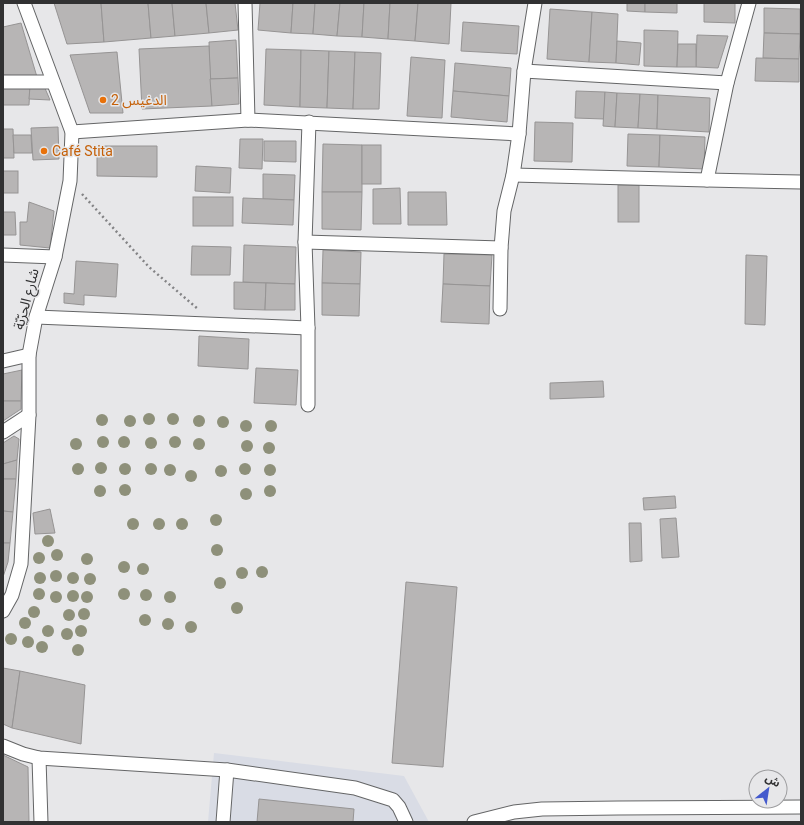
<svg xmlns="http://www.w3.org/2000/svg" width="804" height="825" font-family="Roboto,'Noto Sans Arabic',sans-serif">
<style>
.built{fill:#d9dce5}
.building{fill:#b7b5b5;stroke:#969494}
.lines{fill:none;stroke-linecap:round;stroke-linejoin:round}
.street-casing{stroke:#646566;stroke-width:15}
.path{stroke:#838385;stroke-width:2.5;stroke-dasharray:2 3;stroke-linecap:butt}
.street{stroke:#fff;stroke-width:13}
.tree{fill:#8e907a}
.food-dot{fill:#e8710a;stroke:#e7e7e9;stroke-width:1.5}
.labels{text-anchor:middle;dominant-baseline:central;stroke-width:3;stroke-linejoin:round;paint-order:stroke}
.food-label{font-size:14px;fill:#c56008;stroke:#e7e7e9;text-anchor:start}
.street-label{font-size:14px;fill:#313132;stroke:#e7e7e9}
</style>
<rect width="100%" height="100%" fill="#e7e7e9"/>
<polygon class="built" points="214,753 404,776 429,822 208,822"/>
<g class="building">
<polygon points="54,3 101,3 104,42 67,44"/>
<polygon points="101,3 148,3 151,38 104,42"/>
<polygon points="148,3 172,3 175,36 151,38"/>
<polygon points="172,3 206,3 209,33 175,36"/>
<polygon points="206,3 235,3 238,30 209,33"/>
<polygon points="260,3 293,3 291,33 258,30"/>
<polygon points="293,3 315,3 313,34 291,33"/>
<polygon points="315,3 340,3 337,36 313,34"/>
<polygon points="340,3 364,3 362,37 337,36"/>
<polygon points="364,3 390,3 388,39 362,37"/>
<polygon points="390,3 418,3 415,41 388,39"/>
<polygon points="418,3 451,3 449,44 415,41"/>
<polygon points="627,3 645,3 645,12 627,11"/>
<polygon points="645,3 677,3 677,13 645,12"/>
<polygon points="704,3 735,3 735,23 704,22"/>
<polygon points="764,8 800,9 800,34 764,33"/>
<polygon points="550,9 592,12 589,62 547,59"/>
<polygon points="592,12 618,14 616,63 589,62"/>
<polygon points="463,22 519,26 517,54 461,51"/>
<polygon points="21,23 37,77 3,75 3,27"/>
<polygon points="644,30 678,31 677,67 644,66"/>
<polygon points="764,33 800,34 799,59 763,58"/>
<polygon points="697,35 728,36 718,68 696,67"/>
<polygon points="236,40 238,78 210,79 209,42"/>
<polygon points="617,41 641,43 639,65 616,63"/>
<polygon points="678,44 696,44 696,67 677,67"/>
<polygon points="209,46 212,106 142,109 139,49"/>
<polygon points="266,49 301,50 300,107 264,105"/>
<polygon points="301,50 329,51 327,108 300,107"/>
<polygon points="329,51 355,52 353,109 327,108"/>
<polygon points="117,52 123,113 90,113 70,55"/>
<polygon points="355,52 381,53 379,109 353,109"/>
<polygon points="411,57 445,60 442,118 407,116"/>
<polygon points="756,58 799,59 799,82 755,81"/>
<polygon points="455,63 511,68 509,96 453,91"/>
<polygon points="238,78 239,104 212,106 210,79"/>
<polygon points="3,86 30,86 29,105 3,105"/>
<polygon points="30,86 44,86 50,100 29,99"/>
<polygon points="453,91 509,96 507,122 451,117"/>
<polygon points="576,91 605,92 604,119 575,118"/>
<polygon points="605,92 617,93 615,127 603,126"/>
<polygon points="617,93 640,94 638,128 615,127"/>
<polygon points="640,94 658,95 657,129 638,128"/>
<polygon points="658,95 710,98 709,132 657,129"/>
<polygon points="535,122 573,123 572,162 534,161"/>
<polygon points="58,127 59,159 33,160 31,128"/>
<polygon points="3,129 13,129 14,158 3,158"/>
<polygon points="628,134 660,135 659,167 627,166"/>
<polygon points="13,135 31,135 32,153 14,153"/>
<polygon points="660,135 705,137 704,169 659,167"/>
<polygon points="240,139 263,139 262,169 239,168"/>
<polygon points="264,141 296,141 296,162 264,161"/>
<polygon points="323,144 362,145 362,192 322,192"/>
<rect x="362" y="145" width="19" height="39"/>
<polygon points="97,146 157,146 157,177 97,176"/>
<polygon points="196,166 231,168 230,193 195,191"/>
<rect x="3" y="171" width="15" height="22"/>
<polygon points="263,174 295,175 294,200 263,199"/>
<rect x="618" y="185" width="21" height="37"/>
<polygon points="400,188 401,224 373,224 373,189"/>
<polygon points="322,192 362,192 361,230 322,229"/>
<polygon points="408,192 446,192 447,225 408,225"/>
<rect x="193" y="197" width="40" height="29"/>
<polygon points="243,198 294,200 293,225 242,223"/>
<polygon points="29,202 54,211 50,248 20,245 20,222 27,222"/>
<polygon points="3,212 15,212 16,235 3,235"/>
<polygon points="244,245 296,247 295,284 243,282"/>
<polygon points="192,246 231,247 230,275 191,275"/>
<polygon points="323,250 361,252 360,284 322,283"/>
<polygon points="444,254 492,255 490,286 443,284"/>
<polygon points="746,255 767,256 765,325 745,324"/>
<polygon points="76,261 118,264 116,297 84,295 84,305 64,303 64,293 74,294"/>
<polygon points="234,282 266,283 265,310 234,309"/>
<polygon points="266,283 295,284 295,310 265,310"/>
<polygon points="322,283 360,284 359,316 322,315"/>
<polygon points="443,284 490,286 489,324 441,322"/>
<polygon points="199,336 249,339 248,369 198,366"/>
<polygon points="256,368 298,370 296,405 254,403"/>
<polygon points="22,370 21,401 3,401 3,374"/>
<polygon points="603,381 604,397 550,399 550,383"/>
<polygon points="3,401 21,401 21,409 3,421"/>
<polygon points="14,436 19,439 17,460 3,464 3,443"/>
<polygon points="17,460 16,479 3,479 3,464"/>
<polygon points="3,479 16,479 13,512 3,511"/>
<polygon points="675,496 676,508 644,510 643,498"/>
<polygon points="50,509 55,533 35,534 33,513"/>
<polygon points="3,511 13,512 10,543 3,543"/>
<polygon points="676,518 679,557 662,558 660,519"/>
<polygon points="629,523 641,523 642,561 630,562"/>
<polygon points="3,543 10,543 8,562 3,577"/>
<polygon points="406,582 457,587 443,767 392,763"/>
<polygon points="3,668 20,671 12,728 3,724"/>
<polygon points="20,671 85,685 81,744 12,728"/>
<polygon points="3,755 28,767 29,822 3,822"/>
<polygon points="259,799 354,809 353,822 257,822"/>
</g>
<g class="lines">
<defs>
<g id="street">
<polyline points="245,3 248,120"/>
<polyline points="524,71 727,83"/>
<polyline points="3,82 53,82"/>
<polyline points="72,132 248,120 519,134 524,71 535,3"/>
<polyline points="513,175 707,180 727,83 749,3"/>
<polyline points="707,180 801,182"/>
<polyline points="305,242 501,248"/>
<polyline points="3,255 55,257"/>
<polyline points="500,309 501,248 504,211 513,175 519,134"/>
<polyline points="36,317 308,328"/>
<polyline points="3,361 29,355"/>
<polyline points="308,405 308,328 305,242 309,122"/>
<polyline points="3,432 29,415"/>
<polyline points="3,611 12,595 21,564 29,415 29,355 36,317 55,257 70,181 72,132 24,3"/>
<polyline points="3,746 23,754 39,758 227,770 355,788 393,800 399,807 406,822"/>
<polyline points="39,758 41,822"/>
<polyline points="223,822 227,770"/>
<polyline points="474,822 514,812 542,809 618,808 801,807"/>
</g>
</defs>
<use href="#street" class="street-casing"/>
<polyline class="path" points="82,194 149,267 198,309"/>
<use href="#street" class="street"/>
</g>
<g class="tree">
<circle cx="149" cy="419" r="6"/>
<circle cx="173" cy="419" r="6"/>
<circle cx="102" cy="420" r="6"/>
<circle cx="130" cy="421" r="6"/>
<circle cx="199" cy="421" r="6"/>
<circle cx="223" cy="422" r="6"/>
<circle cx="246" cy="426" r="6"/>
<circle cx="271" cy="426" r="6"/>
<circle cx="103" cy="442" r="6"/>
<circle cx="124" cy="442" r="6"/>
<circle cx="175" cy="442" r="6"/>
<circle cx="151" cy="443" r="6"/>
<circle cx="76" cy="444" r="6"/>
<circle cx="199" cy="444" r="6"/>
<circle cx="247" cy="446" r="6"/>
<circle cx="269" cy="448" r="6"/>
<circle cx="101" cy="468" r="6"/>
<circle cx="78" cy="469" r="6"/>
<circle cx="125" cy="469" r="6"/>
<circle cx="151" cy="469" r="6"/>
<circle cx="245" cy="469" r="6"/>
<circle cx="170" cy="470" r="6"/>
<circle cx="270" cy="470" r="6"/>
<circle cx="221" cy="471" r="6"/>
<circle cx="191" cy="476" r="6"/>
<circle cx="125" cy="490" r="6"/>
<circle cx="100" cy="491" r="6"/>
<circle cx="270" cy="491" r="6"/>
<circle cx="246" cy="494" r="6"/>
<circle cx="216" cy="520" r="6"/>
<circle cx="133" cy="524" r="6"/>
<circle cx="159" cy="524" r="6"/>
<circle cx="182" cy="524" r="6"/>
<circle cx="48" cy="541" r="6"/>
<circle cx="217" cy="550" r="6"/>
<circle cx="57" cy="555" r="6"/>
<circle cx="39" cy="558" r="6"/>
<circle cx="87" cy="559" r="6"/>
<circle cx="124" cy="567" r="6"/>
<circle cx="143" cy="569" r="6"/>
<circle cx="262" cy="572" r="6"/>
<circle cx="242" cy="573" r="6"/>
<circle cx="56" cy="576" r="6"/>
<circle cx="40" cy="578" r="6"/>
<circle cx="73" cy="578" r="6"/>
<circle cx="90" cy="579" r="6"/>
<circle cx="220" cy="583" r="6"/>
<circle cx="39" cy="594" r="6"/>
<circle cx="124" cy="594" r="6"/>
<circle cx="146" cy="595" r="6"/>
<circle cx="73" cy="596" r="6"/>
<circle cx="56" cy="597" r="6"/>
<circle cx="87" cy="597" r="6"/>
<circle cx="170" cy="597" r="6"/>
<circle cx="237" cy="608" r="6"/>
<circle cx="34" cy="612" r="6"/>
<circle cx="84" cy="614" r="6"/>
<circle cx="69" cy="615" r="6"/>
<circle cx="145" cy="620" r="6"/>
<circle cx="25" cy="623" r="6"/>
<circle cx="168" cy="624" r="6"/>
<circle cx="191" cy="627" r="6"/>
<circle cx="48" cy="631" r="6"/>
<circle cx="81" cy="631" r="6"/>
<circle cx="67" cy="634" r="6"/>
<circle cx="11" cy="639" r="6"/>
<circle cx="28" cy="642" r="6"/>
<circle cx="42" cy="647" r="6"/>
<circle cx="78" cy="650" r="6"/>
</g>
<g class="food-dot">
<circle cx="103" cy="100" r="4"/>
<circle cx="44" cy="151" r="4"/>
</g>
<g class="labels">
<g class="food-label">
<text x="111" y="100">الدغيس 2</text>
<text x="52" y="151">Café Stita</text>
</g>
<g class="street-label">
<text transform="translate(26 299) rotate(-75)">شارع الحرّيّة</text>
</g>
</g>
<rect width="804" height="825" fill="none" stroke="#313132" stroke-width="8"/>
<g transform="translate(768 789) rotate(30)"><circle r="19" fill="#e7e7e9" stroke="#9e9ea0"/>
<path d="M0-3L7 15L0 10L-7 15Z" fill="#445acd"/>
<text y="-6" font-size="11" font-weight="bold" text-anchor="middle" fill="#313132">ش</text>
</g>
</svg>
